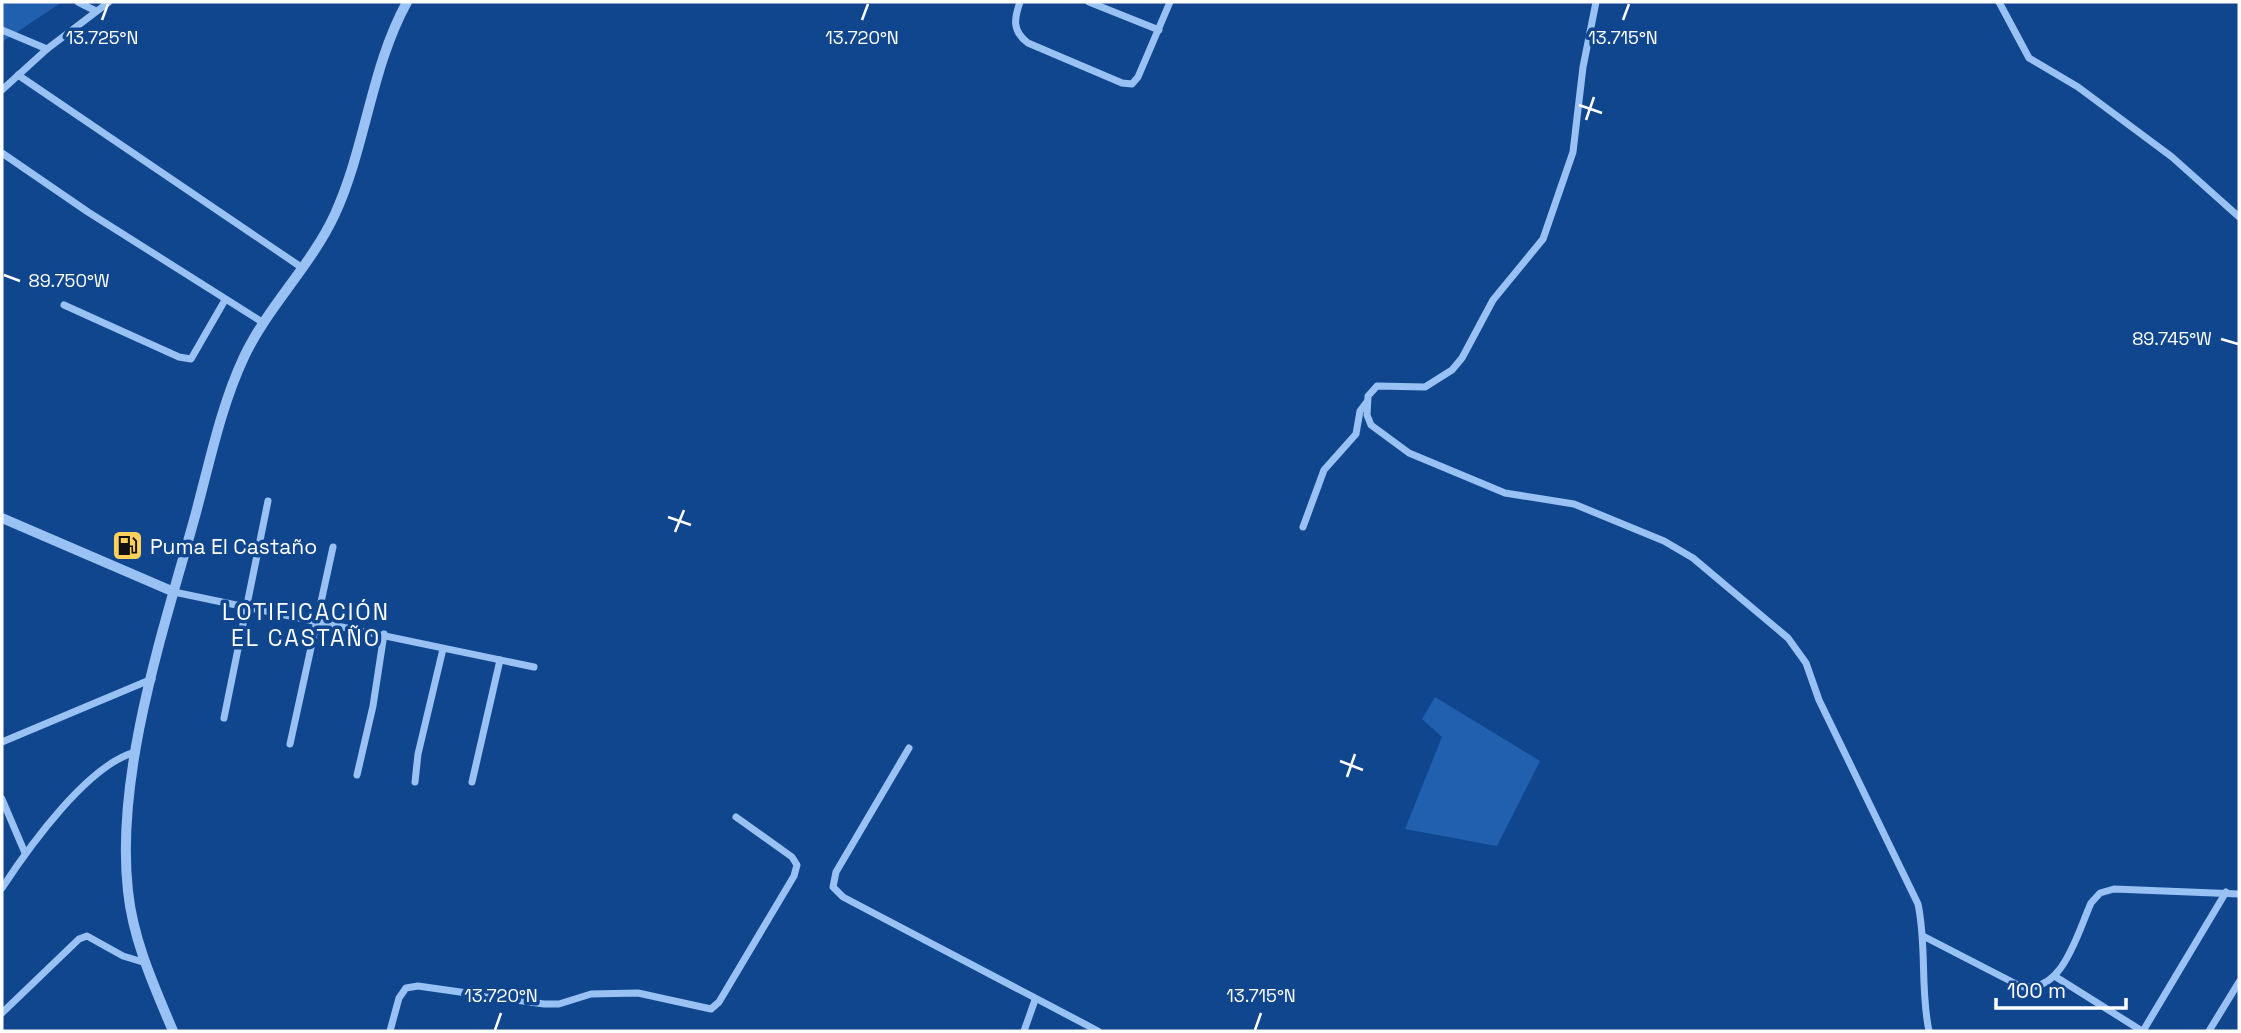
<svg xmlns="http://www.w3.org/2000/svg" width="2241" height="1033" font-family="'Space Grotesk',sans-serif">
<style>
.green{fill:#2160ae}
.lines{fill:none;stroke-linecap:round;stroke-linejoin:round}
.minor{stroke:#99c1f3;stroke-width:7}
.tertiary{stroke:#99c1f3;stroke-width:10}
.ticks{fill:none;stroke:#fff;stroke-width:2.5}
.labels{text-anchor:middle;dominant-baseline:central;stroke-width:7;stroke-linejoin:round;paint-order:stroke}
.poi-label{font-size:21px;fill:#fff;stroke:#10468e;text-anchor:start}
.neighbourhood-label{font-size:23px;letter-spacing:2px;fill:#fff;stroke:#10468e}
.ticks-label{font-size:18px;text-anchor:middle;fill:#fff;stroke:#10468e;stroke-width:7;stroke-linejoin:round;paint-order:stroke}
</style>
<rect width="100%" height="100%" fill="#10468e"/>
<g class="green">
<polygon points="2,2 62,2 2,42"/>
<polygon points="1435,697 1540,761 1497,846 1405,829 1442,737 1422,719"/>
</g>
<g class="lines">
<g class="minor">
<polyline points="78,2 96,11"/>
<path d="M 1020,2 C 1014,19 1012,31 1028,43 L 1122,83 L 1132,84 L 1138,77 L 1170,2"/>
<polyline points="1089,2 1159,30"/>
<path d="M 1596,2 L 1583,67 L 1573,152 L 1543,239 L 1493,300 L 1462,358 L 1452,370 L 1425,387 L 1377,386 L 1368,396 L 1367,415 L 1371,425 L 1409,453 L 1505,493 L 1574,504 L 1664,541 L 1693,558 L 1788,638 L 1806,663 L 1819,700 L 1918,904 C 1927,946 1920,989 1929,1031"/>
<polyline points="1999,2 2029,58 2078,87 2172,157 2239,217"/>
<polyline points="2,30 47,49"/>
<polyline points="18,75 301,267"/>
<polyline points="2,90 47,49 109,2"/>
<polyline points="2,153 88,212 262,322"/>
<polyline points="64,305 179,357 191,359 225,300"/>
<polyline points="1303,527 1324,470 1356,434 1360,411 1366,403"/>
<polyline points="174,592 534,667"/>
<polyline points="224,718 268,501"/>
<polyline points="2,742 152,679"/>
<polyline points="290,744 333,547"/>
<polyline points="909,748 836,872 833,887 843,897 1098,1031"/>
<polyline points="357,775 373,706 384,634"/>
<polyline points="415,782 418,754 443,649"/>
<polyline points="472,782 500,660"/>
<polyline points="2,799 25,853"/>
<path d="M 2,888 C 29,847 88,764 136,752"/>
<path d="M 1923,936 L 2020,986 C 2062,996 2077,934 2091,903 L 2100,893 L 2114,889 L 2239,894"/>
<polyline points="2056,977 2142,1031"/>
<polyline points="2,1013 79,939 87,936 123,956 146,963"/>
<polyline points="390,1031 399,998 406,988 418,986 544,1004 559,1004 591,994 638,993 711,1009 719,1002 794,876 797,865 792,857 736,817"/>
<polyline points="1024,1031 1035,1000"/>
<polyline points="2143,1031 2226,892"/>
<polyline points="2209,1031 2239,982"/>
</g>
<g class="tertiary">
<polyline points="2,518 174,592"/>
<path d="M 173,1031 C 154,986 133,940 128,891 C 115,775 163,631 194,520 C 209,466 220,408 244,357 C 268,306 311,266 335,214 C 366,146 371,67 407,2"/>
</g>
</g>
<path class="ticks" d="M 102,20 L 108,4M 862,20 L 868,4M 1623,20 L 1629,4M 1579,105 L 1602,113M 1586,120 L 1594,97M 4,275 L 20,281M 2221,339 L 2238,344M 668,517 L 691,525M 675,532 L 684,510M 1340,761 L 1363,770M 1347,777 L 1355,754M 495,1030 L 501,1013M 1255,1030 L 1261,1013"/>
<defs>
<symbol id="fuel-square" viewBox="-11 -11 22 22"><rect x="-9" y="-9" width="18" height="18" rx="4" fill="#ffd15a" stroke="#10468e"/><path d="M-5.5-6h7V0h2V4h1.3V-2.5L3-4.5l.8-.8L6-3V5H2.5V1h-1V6h-7ZM-4.2-4.7v3.2H.2V-4.7Z" fill="#111"/></symbol>
</defs>
<g fill-rule="evenodd">
<use href="#fuel-square" x="110" y="528" width="35" height="35"/>
</g>
<g class="labels">
<g class="poi-label">
<text x="150" y="546">Puma El Castaño</text>
</g>
<g class="neighbourhood-label">
<text x="306" y="612">LOTIFICACIÓN<tspan x="306" dy="26">EL CASTAÑO</tspan></text>
</g>
</g>
<g class="ticks-label">
<text x="102" y="44">13.725°N</text>
<text x="862" y="44">13.720°N</text>
<text x="1623" y="44">13.715°N</text>
<text x="69" y="287">89.750°W</text>
<text x="2172" y="345">89.745°W</text>
<text x="501" y="1002">13.720°N</text>
<text x="1261" y="1002">13.715°N</text>
</g>
<rect width="2241" height="1033" fill="none" stroke="#ffffff" stroke-width="7"/>
<path d="M1996 998v10h130v-10" fill="none" stroke="#ffffff" stroke-width="3.5"/>
<text x="2007" y="998" font-size="21" fill="#ffffff" stroke="#10468e" stroke-width="5" paint-order="stroke">100 m</text>
</svg>
